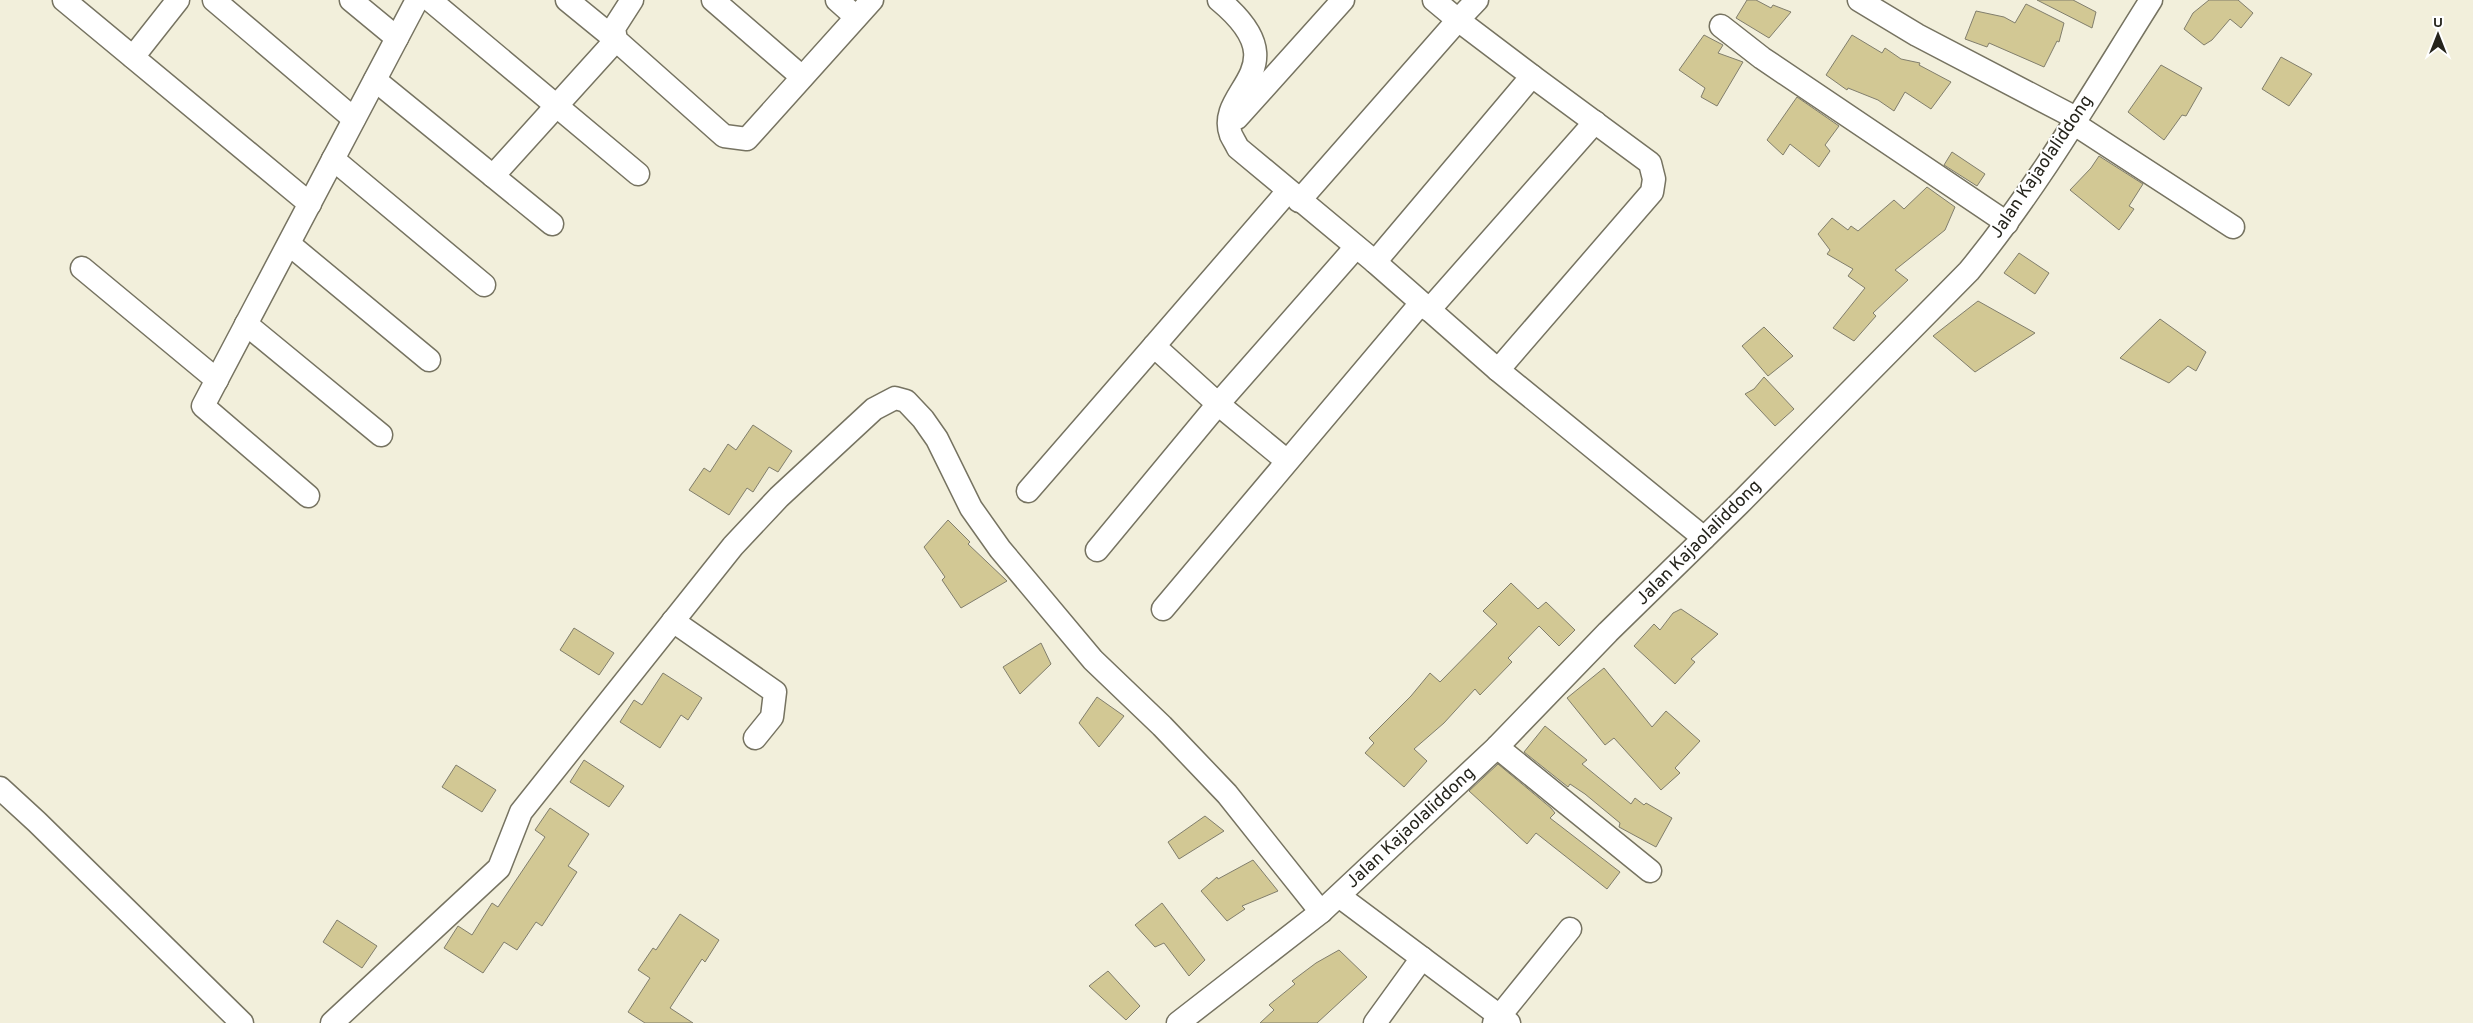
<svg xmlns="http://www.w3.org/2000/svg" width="2473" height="1023" font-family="Overpass,sans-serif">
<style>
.building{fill:#d2c894;stroke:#817e6c}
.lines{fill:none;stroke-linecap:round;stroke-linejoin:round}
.minor-casing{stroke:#767361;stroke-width:25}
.minor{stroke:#fff;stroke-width:22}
.labels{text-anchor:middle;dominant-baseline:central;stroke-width:4;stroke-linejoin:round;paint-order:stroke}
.street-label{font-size:18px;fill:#25241c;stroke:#fff}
</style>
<rect width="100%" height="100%" fill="#f2efdb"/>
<g class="building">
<polygon points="1747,0 1756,0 1771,8 1773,5 1791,12 1769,38 1736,18"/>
<polygon points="2037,0 2073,0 2096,12 2092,28"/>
<polygon points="2209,0 2238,0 2253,13 2241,28 2230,19 2212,40 2204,45 2184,29 2193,13"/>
<polygon points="2026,4 2064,23 2059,42 2057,41 2044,67 1989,43 1987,47 1965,39 1976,11 2004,17 2015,23"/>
<polygon points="1704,35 1723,45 1718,53 1743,62 1717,106 1701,97 1705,88 1679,70"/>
<polygon points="1852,35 1882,53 1885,48 1901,59 1920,63 1919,65 1951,82 1931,109 1905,92 1894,111 1878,100 1848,88 1847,90 1826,75"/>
<polygon points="2281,57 2312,74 2289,106 2262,89"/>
<polygon points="2161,65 2202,88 2186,116 2182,115 2164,140 2128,112"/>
<polygon points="1797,97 1839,126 1825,145 1830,151 1819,167 1790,144 1783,155 1767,140"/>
<polygon points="1952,152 1985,174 1977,186 1944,165"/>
<polygon points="2099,156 2143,184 2129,206 2134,209 2119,230 2070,190 2091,168"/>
<polygon points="1927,187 1955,207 1945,230 1895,270 1908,280 1873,313 1876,316 1854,341 1833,328 1865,288 1848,276 1853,269 1827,254 1830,250 1818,234 1832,218 1848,230 1851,226 1858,231 1894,200 1904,209"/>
<polygon points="2019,253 2049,273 2035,294 2004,273"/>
<polygon points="1978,301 2035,333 1975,372 1933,336"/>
<polygon points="2160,319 2206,352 2196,371 2188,366 2169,383 2120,358"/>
<polygon points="1764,327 1793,356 1768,376 1742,346"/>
<polygon points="1764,377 1794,409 1775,426 1745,394 1754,389"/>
<polygon points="753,425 792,451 778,472 769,467 753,492 747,488 729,515 689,490 704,468 710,472 728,444 736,450"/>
<polygon points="948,520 970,542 968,544 1007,581 961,608 942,580 945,577 924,547"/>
<polygon points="1511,583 1538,609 1546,602 1575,630 1559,646 1539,626 1508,658 1512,662 1480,695 1475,689 1444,723 1414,749 1427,761 1404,787 1365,753 1374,743 1369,738 1411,696 1430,673 1440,682 1497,624 1483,611"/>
<polygon points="1681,609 1718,634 1691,659 1695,662 1675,684 1634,646 1654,624 1660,630 1673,613"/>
<polygon points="574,628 614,653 599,675 560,650"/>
<polygon points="1041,643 1051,664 1020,694 1003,667"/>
<polygon points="1604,668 1652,727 1666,711 1700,741 1675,768 1680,773 1661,790 1614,738 1605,745 1567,698"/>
<polygon points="663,673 702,698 688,720 681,715 660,748 620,722 634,700 642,705"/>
<polygon points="1097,697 1124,716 1099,747 1079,723"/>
<polygon points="1545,726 1587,760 1582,764 1631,804 1635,798 1644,805 1646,803 1672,818 1656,847 1619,827 1620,823 1585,794 1570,784 1568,787 1524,752"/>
<polygon points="584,760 624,786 609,807 570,782"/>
<polygon points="1498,764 1551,808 1555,813 1550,818 1620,872 1607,889 1536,833 1527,844 1469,791"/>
<polygon points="456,765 496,790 482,812 442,787"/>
<polygon points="550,808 589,834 568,866 577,872 542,926 536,922 517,950 504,942 483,973 444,948 458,926 472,935 492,903 498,907 545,837 535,830"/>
<polygon points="1205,816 1224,831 1179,859 1168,842"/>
<polygon points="1253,860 1278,891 1242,906 1245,909 1227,921 1201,891 1217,877 1218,879"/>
<polygon points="1162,903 1205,960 1189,976 1164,943 1155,947 1135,925"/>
<polygon points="680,914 719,940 705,962 702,959 670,1008 693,1023 645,1023 628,1012 650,978 638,970 653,948 656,950"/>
<polygon points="337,920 377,946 362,968 323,942"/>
<polygon points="1339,950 1367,977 1317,1023 1260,1023 1274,1010 1269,1005 1295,984 1292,981 1316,963"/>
<polygon points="1108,971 1140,1006 1126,1020 1089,986"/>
</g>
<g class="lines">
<defs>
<g id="minor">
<polyline points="64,0 310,204"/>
<polyline points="214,0 354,119"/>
<polyline points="351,0 397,38"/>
<polyline points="430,0 638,174"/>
<polyline points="632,0 614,28 616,40 724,136 747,139 872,0"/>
<polyline points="713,0 802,77"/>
<polyline points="837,0 856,17"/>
<path d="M 1219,0 C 1302,69 1214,90 1231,135 C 1233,139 1236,144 1238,148 L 1375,262 L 1498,370 L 1704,538"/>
<polyline points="1434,0 1458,20 1477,0"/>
<polyline points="1859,0 1917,35 2076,118"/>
<polyline points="1721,26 1762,58 2007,223"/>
<polyline points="133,57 178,0"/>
<polyline points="375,80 552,224"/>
<polyline points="1237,118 1343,0"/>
<polyline points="2073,123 2233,227"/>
<polyline points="333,159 484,285"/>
<polyline points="493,176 616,40 567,0"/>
<polyline points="1288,191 1154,346 1218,404 1356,247"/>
<polyline points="1299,201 1458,20 1532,76 1375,262"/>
<polyline points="289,244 429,360"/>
<polyline points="82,268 217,380"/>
<polyline points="1429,310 1595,122"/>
<polyline points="246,324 381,435"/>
<polyline points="1498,370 1652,192 1654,179 1650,163 1532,76"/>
<polyline points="1028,491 1154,346"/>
<polyline points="308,496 203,406 417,0"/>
<polyline points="1097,550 1218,404 1287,461"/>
<polyline points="1163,609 1421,303"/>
<polyline points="673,621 775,692 772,717 755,738"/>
<polyline points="1497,747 1650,871"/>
<polyline points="0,788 37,822 242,1023"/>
<polyline points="1339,896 1509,1023"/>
<polyline points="332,1023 499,868 521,812 733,546 779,497 874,409 895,398 906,401 923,419 937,439 971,508 1000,549 1093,660 1162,726 1227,794 1321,912"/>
<path d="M 1178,1023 L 1321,912 L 1497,747 L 1608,632 L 1739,504 L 1969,271 C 2038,187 2093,92 2151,0"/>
<polyline points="1375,1023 1422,958"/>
<polyline points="1494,1023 1570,929"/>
</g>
</defs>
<use href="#minor" class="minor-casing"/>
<use href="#minor" class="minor"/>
</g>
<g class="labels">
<g class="street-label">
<text transform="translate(2042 167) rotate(-56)">Jalan Kajaolaliddong</text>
<text transform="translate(1699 543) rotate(-45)">Jalan Kajaolaliddong</text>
<text transform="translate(1411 828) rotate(-43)">Jalan Kajaolaliddong</text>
</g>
</g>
<g transform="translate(2438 35)" stroke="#ffffff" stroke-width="4" paint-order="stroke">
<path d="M0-4L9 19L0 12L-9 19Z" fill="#25241c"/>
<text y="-8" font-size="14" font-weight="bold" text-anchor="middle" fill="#25241c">U</text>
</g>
</svg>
